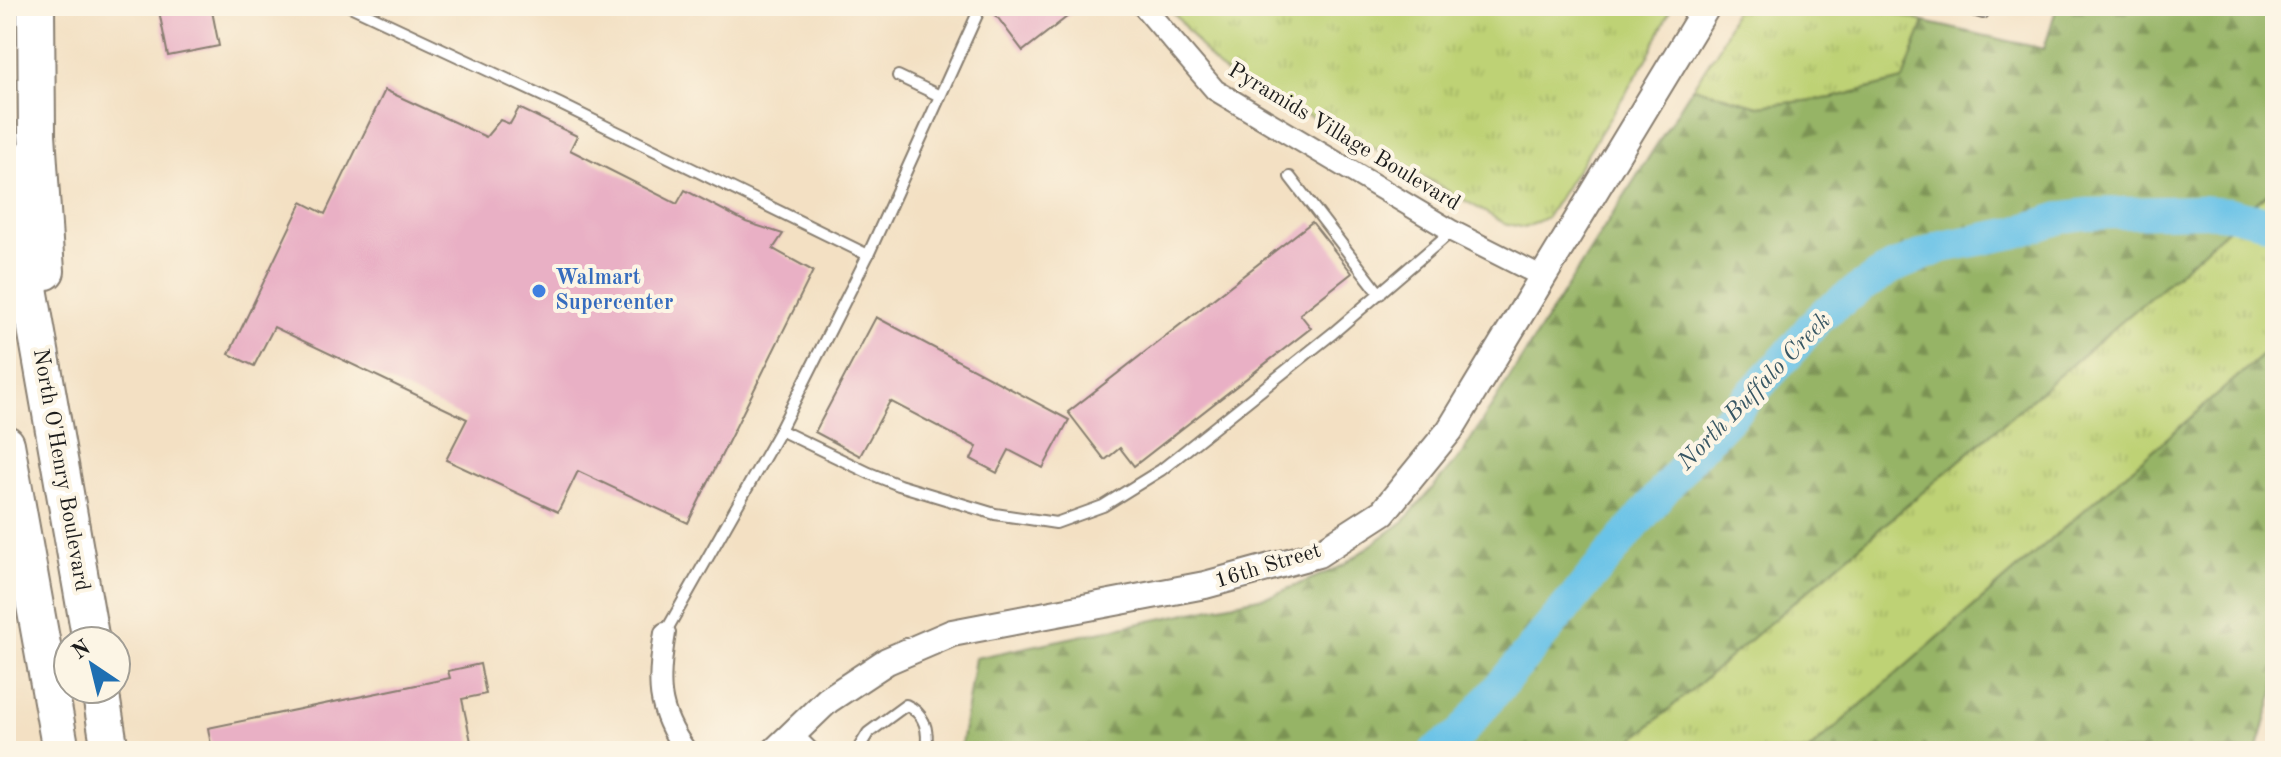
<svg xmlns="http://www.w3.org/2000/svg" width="2281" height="757" font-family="'Old Standard TT',serif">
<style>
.grass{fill:url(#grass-tufts);stroke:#6d7748;stroke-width:2}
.forest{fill:url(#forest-firs);stroke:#596841;stroke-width:2}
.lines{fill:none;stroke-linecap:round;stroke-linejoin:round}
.river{stroke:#6ac3e7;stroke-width:32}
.building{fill:#e9b0c5}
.service-casing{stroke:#887e70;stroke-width:14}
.minor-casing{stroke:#887e70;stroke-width:24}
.tertiary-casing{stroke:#887e70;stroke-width:30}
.motorway-casing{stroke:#887e70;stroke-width:40}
.service{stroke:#fff;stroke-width:10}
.minor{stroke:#fff;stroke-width:20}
.tertiary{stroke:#fff;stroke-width:26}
.motorway{stroke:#fff;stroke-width:36}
.shop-dot{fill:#3f7fe0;stroke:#fcf5e5;stroke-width:3}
.labels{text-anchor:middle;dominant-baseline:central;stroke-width:8;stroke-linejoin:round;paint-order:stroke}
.street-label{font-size:22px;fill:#1c1c1c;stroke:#fcf5e5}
.shop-label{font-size:22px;font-weight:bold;fill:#366cbe;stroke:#fcf5e5;text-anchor:start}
.water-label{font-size:24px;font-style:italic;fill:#375663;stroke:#fcf5e5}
</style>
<defs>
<pattern id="grass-tufts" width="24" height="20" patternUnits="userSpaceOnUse" patternTransform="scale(2)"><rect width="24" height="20" fill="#bed275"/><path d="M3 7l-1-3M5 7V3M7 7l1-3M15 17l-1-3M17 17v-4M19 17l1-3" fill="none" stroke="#a3b465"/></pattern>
<pattern id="forest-firs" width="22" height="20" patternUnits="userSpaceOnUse" patternTransform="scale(2)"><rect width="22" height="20" fill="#96b466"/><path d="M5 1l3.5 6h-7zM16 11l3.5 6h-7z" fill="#7a9253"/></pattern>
</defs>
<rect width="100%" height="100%" fill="#fcf5e5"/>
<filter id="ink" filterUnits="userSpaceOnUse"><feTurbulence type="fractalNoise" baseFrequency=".0125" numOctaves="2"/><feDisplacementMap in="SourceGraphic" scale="16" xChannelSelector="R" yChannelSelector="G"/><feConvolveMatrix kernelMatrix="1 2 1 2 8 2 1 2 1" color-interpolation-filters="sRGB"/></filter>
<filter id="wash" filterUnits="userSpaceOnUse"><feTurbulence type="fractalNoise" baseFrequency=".006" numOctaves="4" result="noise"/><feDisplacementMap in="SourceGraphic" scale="32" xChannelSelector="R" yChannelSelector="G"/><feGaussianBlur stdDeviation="1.8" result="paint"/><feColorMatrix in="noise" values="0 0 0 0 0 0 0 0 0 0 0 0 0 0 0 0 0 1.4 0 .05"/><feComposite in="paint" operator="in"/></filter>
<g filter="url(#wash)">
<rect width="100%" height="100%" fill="#f3e0c3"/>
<g class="grass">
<polygon points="1168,6 1672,6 1647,59 1547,217 1525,228 1504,223 1358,139 1237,82 1213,62"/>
<polygon points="1736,6 1872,6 1924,22 1903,80 1832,98 1758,106 1693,87 1720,46"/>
<polygon points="2275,186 2275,344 1808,751 1620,751 2168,282"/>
</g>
<g class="forest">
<polygon points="2057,6 2275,6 2275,186 2168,282 1620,751 960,751 975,658 1273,595 1342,566 1404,521 1461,455 1693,87 1758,106 1832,98 1903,80 1924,22 2044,49"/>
<polygon points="2275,344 2275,689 2257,751 1808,751"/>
</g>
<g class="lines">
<polyline class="river" points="1435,751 1460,734 1695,453 1787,356 1811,327 1827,311 1862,287 1892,268 1942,247 2014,233 2064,217 2086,214 2200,211 2229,213 2275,224"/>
</g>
<g id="blocks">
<g class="building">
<polygon points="158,6 211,6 219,46 168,56"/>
<polygon points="989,6 1081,6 1023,51"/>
<polygon points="385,90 486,137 500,120 510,124 519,108 577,136 570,150 677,204 685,190 746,222 783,234 773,249 813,271 688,523 578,471 558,512 446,460 467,419 274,327 254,366 229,354 302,202 325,214"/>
<polygon points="1312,222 1352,273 1300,314 1311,328 1134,466 1120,448 1105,460 1068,412"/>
<polygon points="876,317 1069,420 1043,468 1009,450 997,473 971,459 977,447 890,401 860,456 815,432"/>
<polygon points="480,664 486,694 462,699 473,751 212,751 208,728 450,678 448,671"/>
</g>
</g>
</g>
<g filter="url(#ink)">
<use href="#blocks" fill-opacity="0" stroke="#887e70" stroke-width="2"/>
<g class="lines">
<defs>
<g id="service">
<polyline points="350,6 560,104 868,255"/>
<polyline points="1959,6 1983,13 1986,6"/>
<polyline points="898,76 940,96"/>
<polyline points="1290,177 1380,294"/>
<polyline points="780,430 869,473 899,485 995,514 1056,523 1103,506 1161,470 1333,333 1452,231"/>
<polyline points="665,633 780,430 868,255 981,6"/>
<polyline points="797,733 815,751"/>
<path d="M 857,751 L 868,733 L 906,705 C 926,714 929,731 926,751"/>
</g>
<g id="minor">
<polyline points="1143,6 1215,90 1452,231 1543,277"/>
<path d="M 665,633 C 657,682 656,710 686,751"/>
</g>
<polyline id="tertiary" points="775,751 828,700 887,661 952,633 1205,585 1318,554 1383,512 1450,430 1707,6"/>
<g id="motorway">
<polyline points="36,6 37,134 46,271"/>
<polyline points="6,157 91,641"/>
<polyline points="6,444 61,751"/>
<polyline points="100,689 110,751"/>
</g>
</defs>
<use href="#service" class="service-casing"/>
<use href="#minor" class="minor-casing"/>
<use href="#tertiary" class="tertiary-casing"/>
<use href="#motorway" class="motorway-casing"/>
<use href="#service" class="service"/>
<use href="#minor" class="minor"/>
<use href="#tertiary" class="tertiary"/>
<use href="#motorway" class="motorway"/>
</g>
</g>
<circle class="shop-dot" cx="539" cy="291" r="8"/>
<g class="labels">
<g class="street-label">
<text transform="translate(1344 137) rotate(31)">Pyramids Village Boulevard</text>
<text transform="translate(61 470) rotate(80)">North O'Henry Boulevard</text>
<text transform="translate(1268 566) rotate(-17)">16th Street</text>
</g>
<g class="shop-label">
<text x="555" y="278">Walmart<tspan x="555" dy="25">Supercenter</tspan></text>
</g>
<g class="water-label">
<text transform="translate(1755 392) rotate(-46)">North Buffalo Creek</text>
</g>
</g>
<rect width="2281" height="757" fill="none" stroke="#fcf5e5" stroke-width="32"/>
<g transform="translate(92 665) rotate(325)"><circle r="38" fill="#fcf5e5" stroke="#a29e95" stroke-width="2"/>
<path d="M0-6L14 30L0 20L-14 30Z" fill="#1f6fb2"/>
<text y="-12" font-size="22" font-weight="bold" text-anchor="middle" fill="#1c1c1c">N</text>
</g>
</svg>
